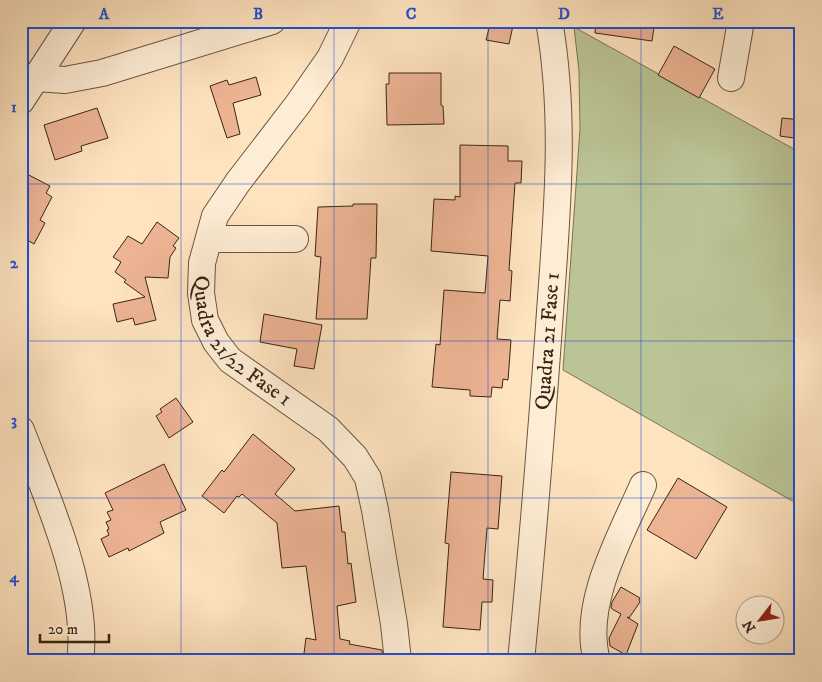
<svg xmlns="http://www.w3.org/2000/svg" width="822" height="682" font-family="'IM FELL DW Pica',serif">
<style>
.green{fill:#bbc495;stroke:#7a7454}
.building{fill:#edb494;stroke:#3a2414}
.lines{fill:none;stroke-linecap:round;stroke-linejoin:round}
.minor-casing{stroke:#6b543f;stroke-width:28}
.minor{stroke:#feedd5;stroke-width:26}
.grid{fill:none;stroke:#1d4ed8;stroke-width:1;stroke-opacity:0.55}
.labels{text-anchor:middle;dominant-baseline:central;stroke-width:4;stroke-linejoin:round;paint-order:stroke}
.street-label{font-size:21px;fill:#3a2414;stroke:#feedd5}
.neatline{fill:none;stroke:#1d4ed8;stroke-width:2}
.grid-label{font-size:16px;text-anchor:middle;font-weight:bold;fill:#1d4ed8}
</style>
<rect width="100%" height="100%" fill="#fee3bf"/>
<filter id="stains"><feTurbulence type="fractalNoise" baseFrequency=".004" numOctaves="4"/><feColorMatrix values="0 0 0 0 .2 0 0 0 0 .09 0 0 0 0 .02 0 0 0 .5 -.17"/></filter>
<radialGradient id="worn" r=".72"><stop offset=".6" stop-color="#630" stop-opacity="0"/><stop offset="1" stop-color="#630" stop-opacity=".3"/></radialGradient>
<polygon class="green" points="574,27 801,153 801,506 563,370 580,129 579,71"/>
<g class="building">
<polygon points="491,21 514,21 509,44 486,40"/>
<polygon points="596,21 655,21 652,41 595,33"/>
<polygon points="674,46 715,69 699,98 658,75"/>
<polygon points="389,73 441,73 441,105 443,106 444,124 387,125 386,84 389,84"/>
<polygon points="256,77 261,95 233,103 240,134 227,138 210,86 227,80 229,85"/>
<polygon points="97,108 108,138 81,146 82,151 55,160 44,125"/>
<polygon points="782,118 801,120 801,139 780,136"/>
<polygon points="460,145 508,146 508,161 522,161 521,183 515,183 509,270 512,271 510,301 500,300 497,339 511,340 508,380 503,379 502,388 492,387 491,397 470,396 470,390 432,387 436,344 440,345 444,290 485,293 488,256 431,251 434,199 455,200 455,196 460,197"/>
<polygon points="21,171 50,186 46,193 52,197 40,220 45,223 34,244 29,241 21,255"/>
<polygon points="353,204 377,204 376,258 371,258 367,319 316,319 321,257 315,256 318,207 353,206"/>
<polygon points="157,222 179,238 173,246 176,248 170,257 168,278 145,277 156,320 135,325 133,318 117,322 113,304 145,297 124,282 126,280 115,272 121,262 113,257 128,236 142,244"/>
<polygon points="264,314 322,325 314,369 294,366 297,349 260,342"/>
<polygon points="176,398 193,422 169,438 156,416 162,412 160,409"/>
<polygon points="253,434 295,469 275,494 295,511 339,506 342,532 345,532 348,564 351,563 356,602 337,606 340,639 350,641 349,644 382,650 383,661 303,661 306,638 316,640 306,566 282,568 277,523 242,494 239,497 237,496 224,513 202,496 222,470 224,472"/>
<polygon points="164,464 186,510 160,522 164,533 129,551 128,548 109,557 101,539 109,535 107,530 109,529 106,522 111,520 107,512 113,510 105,493"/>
<polygon points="451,472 502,476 498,529 487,528 483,579 493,580 492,602 482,602 480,630 443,627 449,544 445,543"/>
<polygon points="678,478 727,507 696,559 647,530"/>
<polygon points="621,587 640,598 639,600 640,602 629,618 627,617 638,624 626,655 610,646 609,638 621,614 612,609 611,607 612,602"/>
</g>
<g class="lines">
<defs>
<g id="minor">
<path id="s1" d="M 348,21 L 330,58 L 298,104 L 238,182 L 215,216 L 202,263 L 201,293 L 205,320 L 216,342 L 230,360 L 328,429 L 355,457 L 368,478 L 375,510 L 394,624 L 398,661"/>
<polyline points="35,78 65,80 102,73 272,21"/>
<polyline points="731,78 741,21"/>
<polyline points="21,101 73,21"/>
<polyline points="209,239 295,239"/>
<path d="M 21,430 C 46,495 90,591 80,661"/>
<path id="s2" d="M 521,661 C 532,549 541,438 549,326 C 556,224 567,122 549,21"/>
<path d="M 597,661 C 581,604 621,536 643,485"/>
</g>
</defs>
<use href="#minor" class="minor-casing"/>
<use href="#minor" class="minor"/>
</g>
<path class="grid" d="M 181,21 L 181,661M 334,21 L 334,661M 488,21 L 488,661M 641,21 L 641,661M 21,184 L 801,184M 21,341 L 801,341M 21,498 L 801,498"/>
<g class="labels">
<g class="street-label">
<text stroke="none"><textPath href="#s1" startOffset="380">Quadra 21/22 Fase 1</textPath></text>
<text stroke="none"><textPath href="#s2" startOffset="321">Quadra 21 Fase 1</textPath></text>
</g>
</g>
<rect width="822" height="682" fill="none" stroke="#fee3bf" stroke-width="55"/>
<g transform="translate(760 620) rotate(239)"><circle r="24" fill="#feedd5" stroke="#b09d88"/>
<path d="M0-4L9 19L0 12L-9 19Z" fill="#8f2418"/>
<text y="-8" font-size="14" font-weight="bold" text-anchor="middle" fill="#3a2414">N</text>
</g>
<path d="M40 634v8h69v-8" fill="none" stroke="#3a2414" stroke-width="2.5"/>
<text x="48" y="634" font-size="15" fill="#3a2414" stroke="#feedd5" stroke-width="4" paint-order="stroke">20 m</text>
<rect x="28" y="28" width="766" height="626" class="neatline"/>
<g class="grid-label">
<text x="104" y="19">A</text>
<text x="258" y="19">B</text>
<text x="411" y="19">C</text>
<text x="564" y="19">D</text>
<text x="718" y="19">E</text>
<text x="14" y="112">1</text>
<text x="14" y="268">2</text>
<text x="14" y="425">3</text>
<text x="14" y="582">4</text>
</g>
<rect width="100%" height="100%" filter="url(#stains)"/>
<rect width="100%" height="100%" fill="url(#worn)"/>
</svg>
